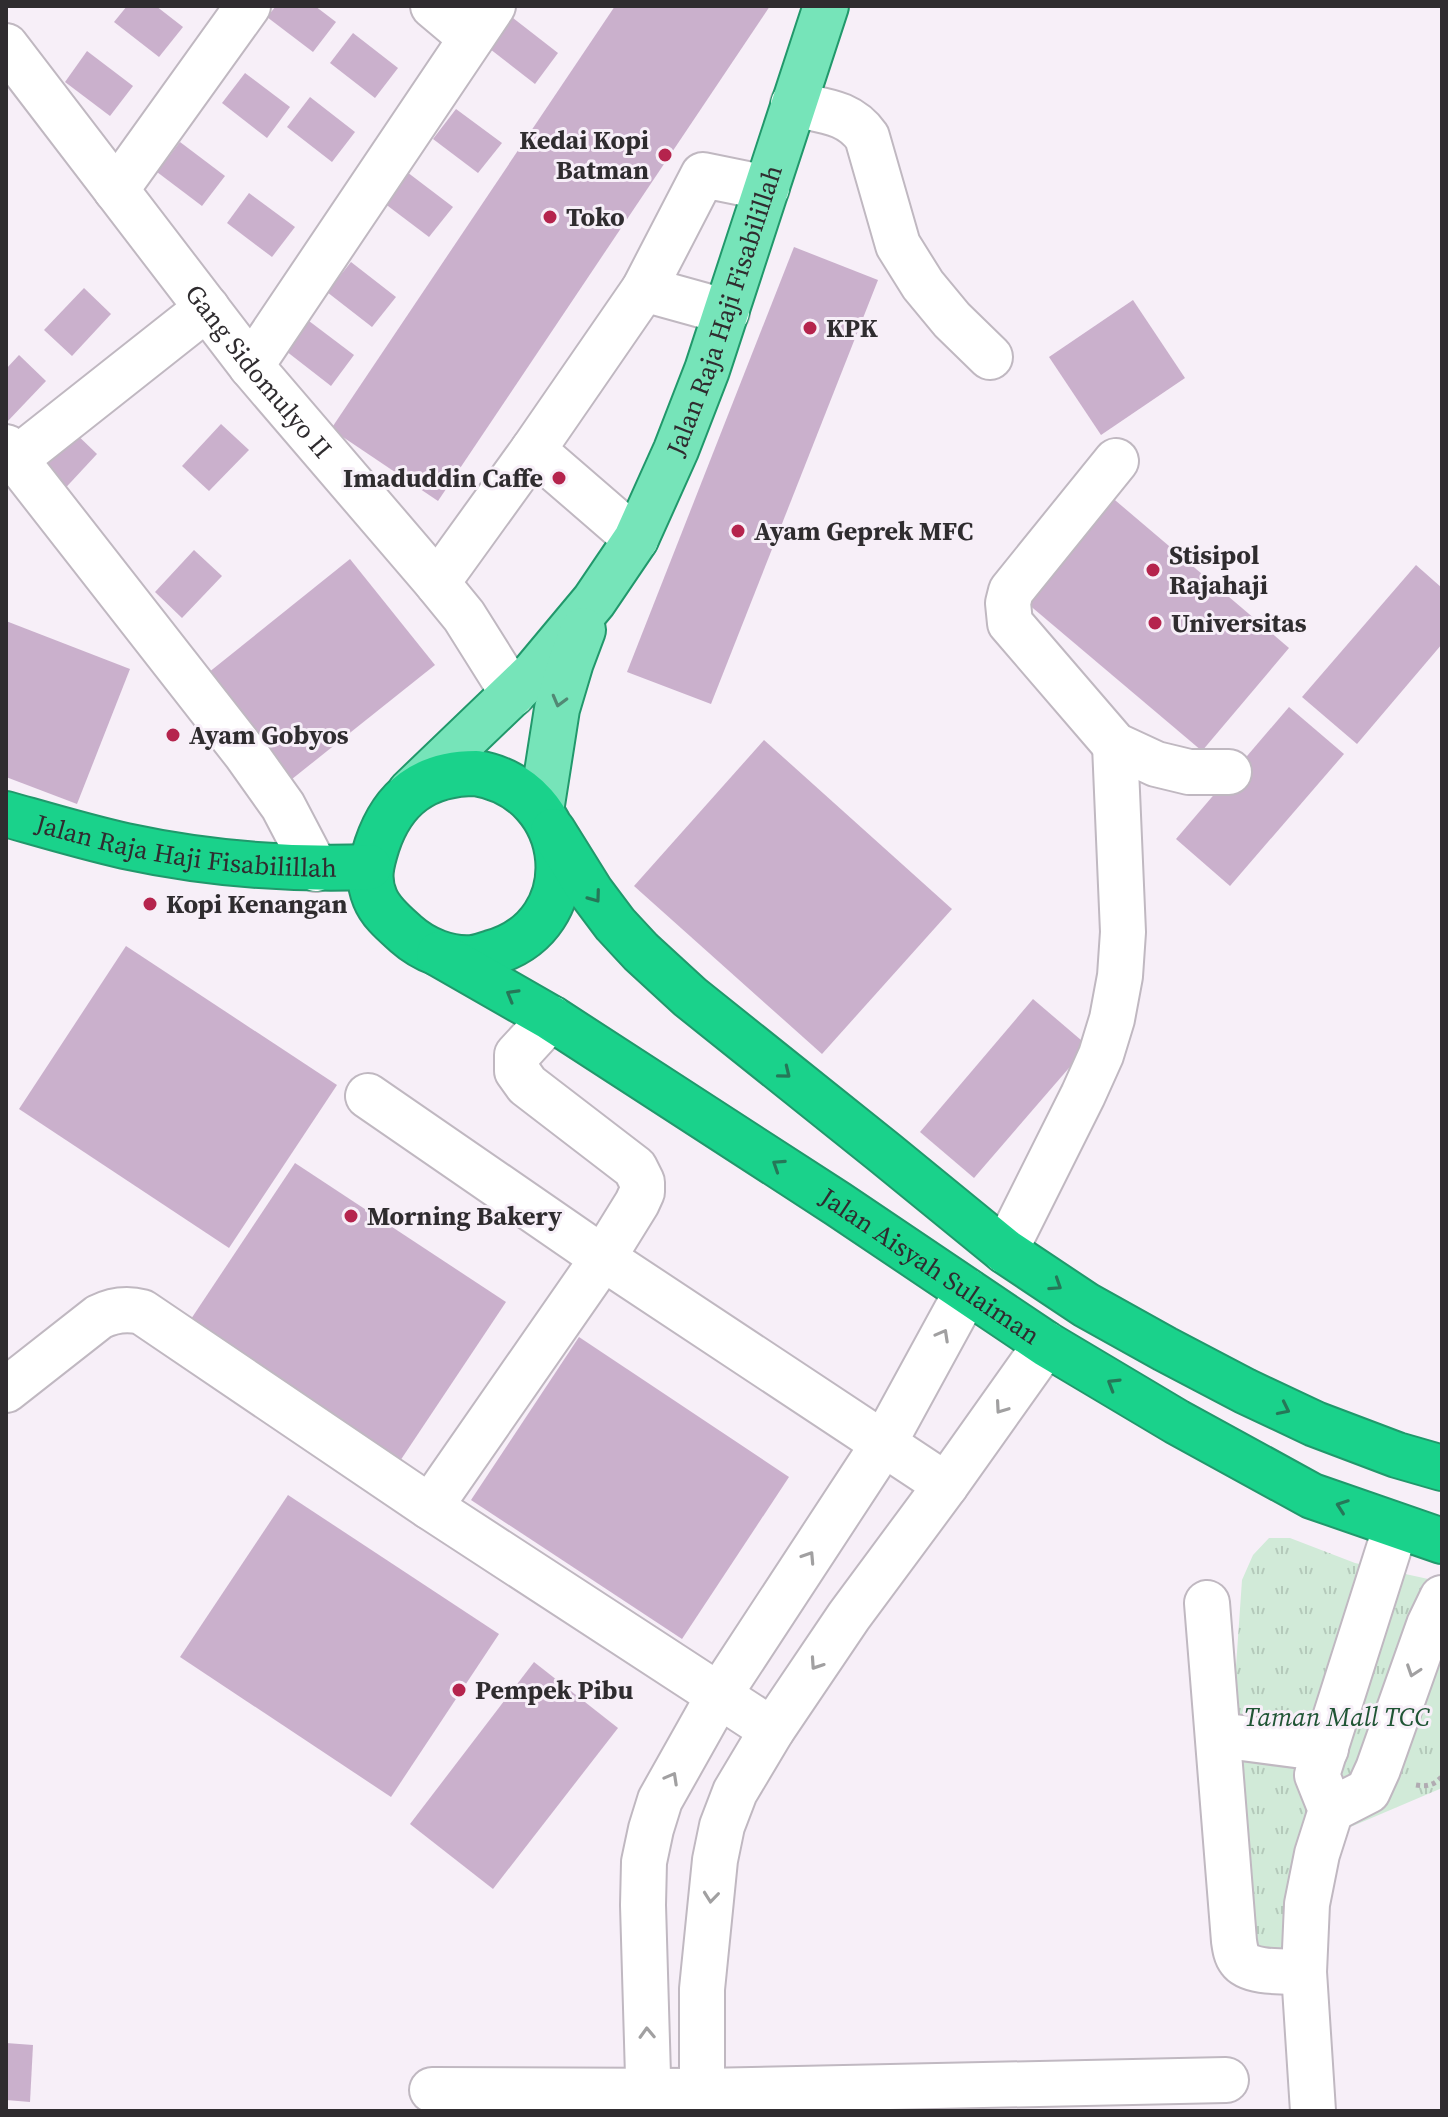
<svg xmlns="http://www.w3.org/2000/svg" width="1448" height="2117" font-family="'Source Serif 4',serif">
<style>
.park{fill:url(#park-tufts)}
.building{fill:#cab0cc}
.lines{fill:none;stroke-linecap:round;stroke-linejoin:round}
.minor-casing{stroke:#c0b8c1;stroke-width:48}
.major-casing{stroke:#21986b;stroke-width:48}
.highway-casing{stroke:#21986b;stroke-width:48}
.path{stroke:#b1abb2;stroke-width:5;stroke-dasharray:4 4;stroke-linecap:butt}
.minor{stroke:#fff;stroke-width:44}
.major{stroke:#76e4b9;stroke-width:44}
.highway{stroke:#1ad28b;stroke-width:44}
.oneway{stroke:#528874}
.oneway2{stroke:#267758}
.oneway3{stroke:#a1a0a1}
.poi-dot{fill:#b5244d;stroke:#f7eff8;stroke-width:3}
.labels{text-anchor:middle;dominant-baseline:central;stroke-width:6;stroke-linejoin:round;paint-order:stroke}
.poi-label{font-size:26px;font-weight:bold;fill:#2f2c2f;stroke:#f7eff8;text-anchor:start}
.street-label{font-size:26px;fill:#2f2c2f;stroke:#f7eff8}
.park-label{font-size:26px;font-style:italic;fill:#205535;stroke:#f7eff8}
</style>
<defs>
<pattern id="park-tufts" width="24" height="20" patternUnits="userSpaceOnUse" patternTransform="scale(2)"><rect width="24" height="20" fill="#d1ead8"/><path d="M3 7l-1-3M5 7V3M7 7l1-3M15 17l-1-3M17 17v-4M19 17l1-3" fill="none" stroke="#b4c9ba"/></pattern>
</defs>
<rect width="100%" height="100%" fill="#f7eff8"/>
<polygon class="park" points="1269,1538 1290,1538 1355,1563 1442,1582 1442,1788 1341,1831 1285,1946 1277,1952 1244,1943 1229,1767 1242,1580 1253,1555"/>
<g class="building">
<polygon points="127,6 156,6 183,27 159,57 114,22"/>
<polygon points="276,6 315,6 336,22 313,52 267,17"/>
<polygon points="615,6 770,6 438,501 331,429"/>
<polygon points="513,18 558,53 535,84 490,49"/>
<polygon points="353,33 398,68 375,98 330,63"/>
<polygon points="87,51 133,86 110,116 65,82"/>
<polygon points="245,73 290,107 267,138 222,103"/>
<polygon points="310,97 355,132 332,162 287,127"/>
<polygon points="456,109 502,143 478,173 433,139"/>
<polygon points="180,142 225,176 202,206 157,172"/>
<polygon points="407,172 453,207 429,237 384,203"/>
<polygon points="249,193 295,227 272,257 227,223"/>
<polygon points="794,247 878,280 711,704 627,672"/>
<polygon points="351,262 396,297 372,327 327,292"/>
<polygon points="84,288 111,314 72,356 44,330"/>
<polygon points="1133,300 1185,378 1101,435 1049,357"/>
<polygon points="309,321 354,355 331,386 286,351"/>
<polygon points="19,355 46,381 6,423 6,369"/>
<polygon points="221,424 249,450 209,491 182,466"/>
<polygon points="70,428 97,454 58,496 31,470"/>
<polygon points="1109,495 1289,648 1202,751 1021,598"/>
<polygon points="194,550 222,576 182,618 155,592"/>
<polygon points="350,559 435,665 282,787 198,681"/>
<polygon points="1416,565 1442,588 1442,644 1357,744 1302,697"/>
<polygon points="6,621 130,669 77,804 6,777"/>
<polygon points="1289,707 1344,754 1230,886 1176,839"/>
<polygon points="764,740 952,909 822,1054 634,886"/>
<polygon points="126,946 337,1085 229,1248 19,1109"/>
<polygon points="1033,999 1088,1046 974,1178 920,1132"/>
<polygon points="295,1163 506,1302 398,1464 187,1325"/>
<polygon points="579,1337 789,1477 682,1639 471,1500"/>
<polygon points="288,1495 499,1634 391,1797 180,1657"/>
<polygon points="534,1662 618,1728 493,1889 410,1824"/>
<polygon points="6,2043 33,2045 30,2102 6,2100"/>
</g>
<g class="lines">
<defs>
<g id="minor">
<polyline points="433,6 471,38"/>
<path id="s1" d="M 6,46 L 251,366 L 437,583 L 464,616 L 513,694"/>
<path d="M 793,104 C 822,111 849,111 867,137 L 898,245 L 923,285 L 952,320 L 990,357"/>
<polyline points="116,190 248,6"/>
<polyline points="644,289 727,312"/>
<polyline points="251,366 493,6"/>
<polyline points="6,447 246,754 283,806 316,869"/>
<polyline points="533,450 636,539"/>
<polyline points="16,459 207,308"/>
<polyline points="1116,461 1011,591 1008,603 1010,623 1115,745 1156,764 1189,772 1229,772"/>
<polyline points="437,583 533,450 644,289 703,175 767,188"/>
<polyline points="368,1096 603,1258 946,1485"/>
<polyline points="1005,1251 1083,1095 1101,1055 1112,1019 1120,976 1123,932 1115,745"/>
<path d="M 6,1390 L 99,1317 C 113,1310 126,1308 142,1312 L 430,1507 L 772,1730"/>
<polyline points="430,1507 603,1258 637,1203 642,1192 642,1182 635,1168 527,1085 517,1071 517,1055 551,1018"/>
<path d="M 1207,1603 L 1234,1941 C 1235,1948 1236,1955 1240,1960 C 1250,1974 1287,1971 1304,1972"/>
<polyline points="1219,1735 1326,1749"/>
<polyline points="1331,1810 1368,1791 1378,1769 1429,1625 1442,1598"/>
<polyline points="432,2090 702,2091 1226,2080"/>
<polyline points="647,2111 648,2076 643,1905 644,1862 651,1829 660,1800 719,1695 884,1443 967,1291"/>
<polyline points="702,2111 702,1989 715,1860 722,1826 735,1792 772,1730 849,1616 946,1485 1046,1344"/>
<polyline points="1313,2111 1304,1972 1307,1904 1317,1854 1331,1810 1317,1775 1396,1526"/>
</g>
<g id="major">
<path id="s2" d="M 410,792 L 533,674 L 594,601 L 636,539 L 676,450 L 707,370 L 826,6"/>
<polyline points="541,811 557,709 571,662 583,630"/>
</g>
<g id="highway">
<path d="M 476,773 C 577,790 589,926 491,953 C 485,955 479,957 473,958 C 449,960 424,950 406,934 C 395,924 381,913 375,898 C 367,879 371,864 377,845 C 393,797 425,773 476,773 Z"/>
<path id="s3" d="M 6,814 C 45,825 85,837 125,846 C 204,863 289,870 369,867"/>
<polyline points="553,831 591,892 615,924 641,952 690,997 885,1153 1005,1251 1086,1305 1165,1349 1245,1391 1315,1424 1397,1455 1442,1468"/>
<path id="s4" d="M 439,954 L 551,1018 L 838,1204 L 1046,1344 L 1177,1422 L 1312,1496 L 1442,1541"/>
</g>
</defs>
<use href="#minor" class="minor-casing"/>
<use href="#major" class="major-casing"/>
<use href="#highway" class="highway-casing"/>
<path class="path" d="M 1416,1785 C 1427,1787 1435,1785 1442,1776"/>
<use href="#minor" class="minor"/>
<use href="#major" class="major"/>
<use href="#highway" class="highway"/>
</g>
<defs><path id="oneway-chevron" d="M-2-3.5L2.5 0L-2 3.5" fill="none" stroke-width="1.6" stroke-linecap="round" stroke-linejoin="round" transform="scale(2)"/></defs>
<use class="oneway" href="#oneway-chevron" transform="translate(559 701) rotate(105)"/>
<g class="oneway2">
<use href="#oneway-chevron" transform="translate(595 897) rotate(54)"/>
<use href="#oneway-chevron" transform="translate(512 995) rotate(-150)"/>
<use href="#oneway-chevron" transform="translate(785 1073) rotate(39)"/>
<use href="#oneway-chevron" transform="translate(778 1165) rotate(-147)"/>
<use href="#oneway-chevron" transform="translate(1056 1285) rotate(33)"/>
<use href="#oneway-chevron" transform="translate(1113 1384) rotate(-149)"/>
<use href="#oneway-chevron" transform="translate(1284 1409) rotate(26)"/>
<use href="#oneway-chevron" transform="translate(1342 1506) rotate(-160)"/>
</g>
<g class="oneway3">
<use href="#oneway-chevron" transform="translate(943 1335) rotate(-61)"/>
<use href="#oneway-chevron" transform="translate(1001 1408) rotate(125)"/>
<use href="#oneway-chevron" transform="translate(809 1557) rotate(-57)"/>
<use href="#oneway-chevron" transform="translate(816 1664) rotate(124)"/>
<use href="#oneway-chevron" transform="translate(1413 1671) rotate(109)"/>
<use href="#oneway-chevron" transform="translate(672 1778) rotate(-61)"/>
<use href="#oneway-chevron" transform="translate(711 1897) rotate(96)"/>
<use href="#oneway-chevron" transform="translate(647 2033) rotate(-92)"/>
</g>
<g class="poi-dot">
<circle cx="665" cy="155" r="8"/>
<circle cx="550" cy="217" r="8"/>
<circle cx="810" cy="328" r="8"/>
<circle cx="559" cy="478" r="8"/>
<circle cx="738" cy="531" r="8"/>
<circle cx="1153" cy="570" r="8"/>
<circle cx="1155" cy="623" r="8"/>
<circle cx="173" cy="735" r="8"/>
<circle cx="150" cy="904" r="8"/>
<circle cx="351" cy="1216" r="8"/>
<circle cx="459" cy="1690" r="8"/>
</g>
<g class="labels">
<g class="poi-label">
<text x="649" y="140" text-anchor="end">Kedai Kopi<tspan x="649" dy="30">Batman</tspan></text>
<text x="566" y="217">Toko</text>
<text x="826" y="328">KPK</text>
<text x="543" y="478" text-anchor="end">Imaduddin Caffe</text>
<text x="754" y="531">Ayam Geprek MFC</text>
<text x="1169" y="555">Stisipol<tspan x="1169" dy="30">Rajahaji</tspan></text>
<text x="1171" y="623">Universitas</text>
<text x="189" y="735">Ayam Gobyos</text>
<text x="166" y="904">Kopi Kenangan</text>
<text x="367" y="1216">Morning Bakery</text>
<text x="475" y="1690">Pempek Pibu</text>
</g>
<g class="street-label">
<text stroke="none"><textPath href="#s2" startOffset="586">Jalan Raja Haji Fisabilillah</textPath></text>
<text stroke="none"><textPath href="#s1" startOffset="412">Gang Sidomulyo II</textPath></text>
<text stroke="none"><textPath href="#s3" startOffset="184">Jalan Raja Haji Fisabilillah</textPath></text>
<text stroke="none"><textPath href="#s4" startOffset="582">Jalan Aisyah Sulaiman</textPath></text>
</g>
<g class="park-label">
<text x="1337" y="1717">Taman Mall TCC</text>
</g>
</g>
<rect width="1448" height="2117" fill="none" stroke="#2f2c2f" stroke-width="16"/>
</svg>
